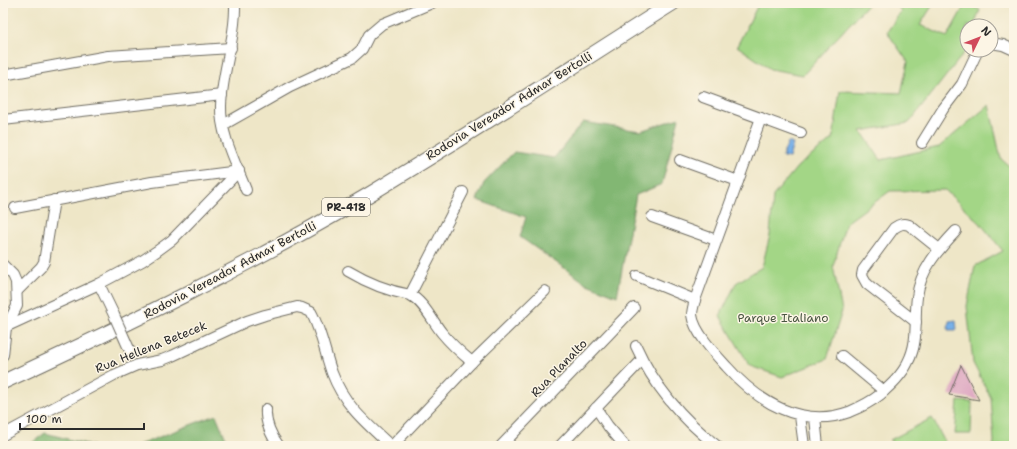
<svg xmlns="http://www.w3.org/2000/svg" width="1017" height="449" font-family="'Shantell Sans',sans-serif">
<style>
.green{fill:#a3d686;stroke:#678058}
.forest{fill:#82b773;stroke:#56714f}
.water{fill:#78b0e8;stroke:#526e8a}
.building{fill:#dfaac3}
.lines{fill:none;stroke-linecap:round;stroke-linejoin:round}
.minor-casing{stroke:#6f6c62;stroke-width:12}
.highway-casing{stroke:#6f6c62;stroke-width:16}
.minor{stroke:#fff;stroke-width:10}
.highway{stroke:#fff;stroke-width:14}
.minor-bridge-casing{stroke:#6f6c62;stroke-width:12;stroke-linecap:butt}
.minor-bridge{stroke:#fff;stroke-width:10}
.labels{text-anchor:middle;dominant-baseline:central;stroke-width:3;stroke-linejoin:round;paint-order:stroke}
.shield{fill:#fcf5e5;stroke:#6a6863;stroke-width:1}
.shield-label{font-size:11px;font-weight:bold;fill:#2b2b2b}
.street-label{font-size:12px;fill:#2b2b2b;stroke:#fcf5e5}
.park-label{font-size:12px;fill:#495642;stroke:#fcf5e5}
</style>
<rect width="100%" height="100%" fill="#fcf5e5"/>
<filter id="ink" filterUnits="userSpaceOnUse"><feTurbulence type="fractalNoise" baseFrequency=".025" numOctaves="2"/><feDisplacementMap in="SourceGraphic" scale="8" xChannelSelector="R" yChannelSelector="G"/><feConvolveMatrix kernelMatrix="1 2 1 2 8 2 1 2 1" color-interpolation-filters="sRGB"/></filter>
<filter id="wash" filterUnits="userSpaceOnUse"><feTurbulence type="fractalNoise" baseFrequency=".012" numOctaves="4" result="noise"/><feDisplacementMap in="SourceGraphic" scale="16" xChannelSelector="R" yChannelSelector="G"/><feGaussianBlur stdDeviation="0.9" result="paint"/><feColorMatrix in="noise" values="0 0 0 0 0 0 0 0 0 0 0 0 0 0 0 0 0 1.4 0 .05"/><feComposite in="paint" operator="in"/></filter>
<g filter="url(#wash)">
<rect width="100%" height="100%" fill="#eee6c7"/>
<g class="green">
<polygon points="759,3 869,3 803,75 770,69 737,46"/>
<polygon points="895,3 934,3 920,25 947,37 966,3 980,10 974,26 967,26 967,45 964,53 909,123 861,131 881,160 939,147 989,105 1001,159 1014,170 1014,446 993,446 994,442 991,398 973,363 967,306 975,266 1003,251 980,223 945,190 890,191 846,223 833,266 842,311 827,359 782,377 750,366 720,316 736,283 762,267 770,235 773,196 798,166 833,139 840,91 901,93 908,62 887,32 901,11"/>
<polygon points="958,401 972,402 971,434 955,434"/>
<polygon points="932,418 947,446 893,446 890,440"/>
</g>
<g class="forest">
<polygon points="679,118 662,184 636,195 617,296 587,284 520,237 526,217 477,200 484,183 514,152 554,158 583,122 640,131"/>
<polygon points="216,415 229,446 136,446"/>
<polygon points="45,433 94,446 28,446"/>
</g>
<g class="water">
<polygon points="788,142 793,144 789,158 782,157"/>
<polygon points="956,320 957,330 948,330 949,321"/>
</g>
<g id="blocks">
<polygon class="building" points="961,365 979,400 949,395"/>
</g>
</g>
<g filter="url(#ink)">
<use href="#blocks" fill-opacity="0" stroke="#6f6c62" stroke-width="1"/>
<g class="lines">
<defs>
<g id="minor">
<path d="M 235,3 C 236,38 222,71 221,106 C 220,134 236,164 246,190"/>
<polyline points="991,43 1003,45 1014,50"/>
<polyline points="3,75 108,56 231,48"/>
<polyline points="703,97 801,133"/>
<path d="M 761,118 L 695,300 C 694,304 692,310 692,315 C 694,332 716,355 727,367 C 758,402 802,429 849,412 C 861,407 871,402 881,394 C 891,385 902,375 908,362 C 919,341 914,320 917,297 C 920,270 938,250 956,231"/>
<polyline points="3,120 222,95"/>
<polyline points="223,125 290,87 352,58 362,49 369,35 382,24 432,3"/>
<polyline points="922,143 943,109 962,84 978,50"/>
<polyline points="680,160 738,181"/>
<path d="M 463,192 L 410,295 C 423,301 433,322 442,333 C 451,344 461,353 472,362"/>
<polyline points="15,208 152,182 239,171"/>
<polyline points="652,217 716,240"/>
<polyline points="3,265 13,275 16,282 17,306 6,327 3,355"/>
<path d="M 348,271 C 368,283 388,291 410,295"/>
<polyline points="637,276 695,300"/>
<polyline points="99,284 114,315"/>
<polyline points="17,291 41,267 44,262 54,200"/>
<path d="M 916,322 L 867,284 L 862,275 L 863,270 L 894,228 C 900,224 903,223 909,225 L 939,249"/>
<polyline points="3,328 99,284 142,261 157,251 172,240 239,171"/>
<path d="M 636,346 C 654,386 682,419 717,446"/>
<polyline points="842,356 884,391"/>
<polyline points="596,408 608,426 625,446"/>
<path d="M 266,409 C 265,422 271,436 279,446"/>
<polyline points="800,416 804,446"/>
<polyline points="815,418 818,446"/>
<path d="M 3,435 L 114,375 L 137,365 L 162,360 L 172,356 L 247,321 L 265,315 L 297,307 L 302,308 L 311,312 C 321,330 325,353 332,373 C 344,405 366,423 391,446"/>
<polyline points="392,446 472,362 545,291"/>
<polyline points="501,446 634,308"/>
<polyline points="560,446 642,360"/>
</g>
<path id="highway" d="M 3,382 C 126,325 248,266 365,197 C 469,135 570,68 673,3"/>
</defs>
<use href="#minor" class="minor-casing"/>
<use href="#highway" class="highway-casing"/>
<use href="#minor" class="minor"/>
<use href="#highway" class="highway"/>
<defs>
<polyline id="minor-bridge" points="114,315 130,351"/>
</defs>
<use href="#minor-bridge" class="minor-bridge-casing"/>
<use href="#minor-bridge" class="minor-bridge"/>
</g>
</g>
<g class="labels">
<rect class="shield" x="322" y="198" width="48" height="18" rx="3"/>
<g class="shield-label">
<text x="346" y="207">PR-418</text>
</g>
<g class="street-label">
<text transform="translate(509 106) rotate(-32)">Rodovia Vereador Admar Bertolli</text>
<text transform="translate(230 270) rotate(-28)">Rodovia Vereador Admar Bertolli</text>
<text transform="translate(151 347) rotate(-22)">Rua Hellena Betecek</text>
<text transform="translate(559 368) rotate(-46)">Rua Planalto</text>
</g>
<g class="park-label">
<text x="783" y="318">Parque Italiano</text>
</g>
</g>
<rect width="1017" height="449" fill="none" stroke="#fcf5e5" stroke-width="16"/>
<g transform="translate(979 38) rotate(47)"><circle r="19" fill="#fcf5e5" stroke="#a8a49b"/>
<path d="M0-3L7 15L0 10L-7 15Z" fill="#d1495b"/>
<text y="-6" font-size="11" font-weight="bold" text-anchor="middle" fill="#2b2b2b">N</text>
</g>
<path d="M20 423v6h124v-6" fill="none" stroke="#2b2b2b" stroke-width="2"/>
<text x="26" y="423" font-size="12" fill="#2b2b2b" stroke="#fcf5e5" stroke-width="3" paint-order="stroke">100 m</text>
</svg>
